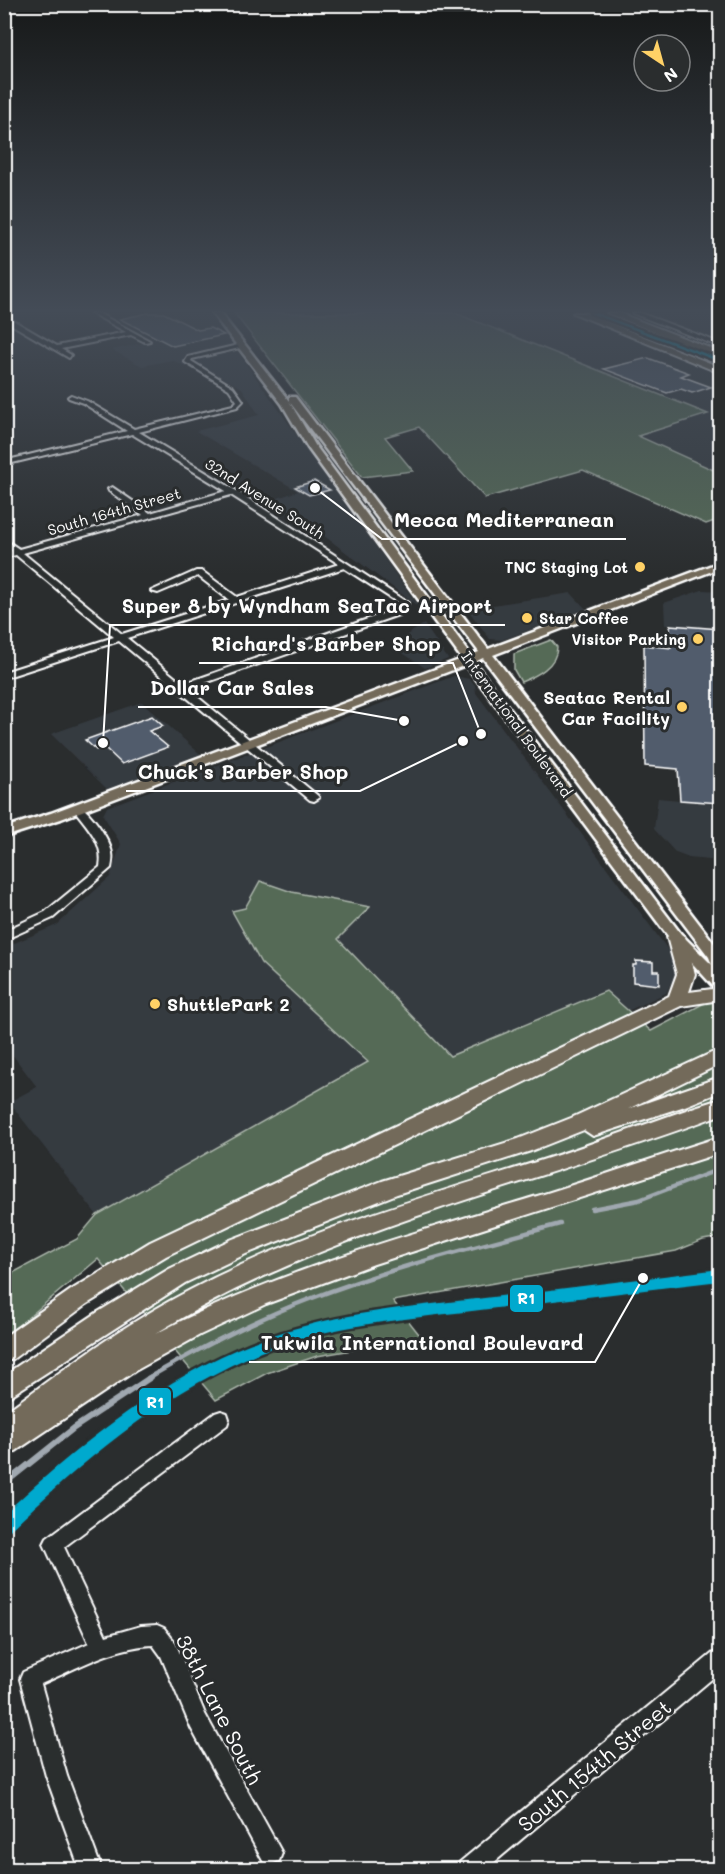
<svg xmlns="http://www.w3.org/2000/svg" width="725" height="1874" font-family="Mali,sans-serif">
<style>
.built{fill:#363b41}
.green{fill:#546a56;stroke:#aab4aa;stroke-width:1.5}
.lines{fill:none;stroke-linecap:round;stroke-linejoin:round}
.stream-far1{stroke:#a0a8b0;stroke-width:4.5}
.stream{stroke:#a0a8b0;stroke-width:6}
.building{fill:#515c6c;stroke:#fff;stroke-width:1.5}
.minor-casing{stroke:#fff;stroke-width:4}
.major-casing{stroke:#fff;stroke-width:5}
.highway-casing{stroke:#fff;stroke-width:4}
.minor{fill:#2a2d2e;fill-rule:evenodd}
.major{fill:#736b5a;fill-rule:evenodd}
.highway{fill:#736b5a;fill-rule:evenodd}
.rail-1-casing{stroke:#2a2d2e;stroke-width:5}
.rail-1{fill:#00a9ce;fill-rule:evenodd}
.poi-dot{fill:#ffd166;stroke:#2a2d2e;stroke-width:2}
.labels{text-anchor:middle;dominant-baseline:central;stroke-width:6;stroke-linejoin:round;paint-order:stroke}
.far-street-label{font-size:15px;fill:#fff;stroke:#2a2d2e}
.far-poi-label{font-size:15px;font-weight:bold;fill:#fff;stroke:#2a2d2e;text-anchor:end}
.poi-label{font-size:18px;font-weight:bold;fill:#fff;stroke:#2a2d2e;text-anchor:end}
.near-street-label{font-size:21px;fill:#fff;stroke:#2a2d2e}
.leader{fill:none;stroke:#fff;stroke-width:2}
.callout-dot{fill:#fff;stroke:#2a2d2e;stroke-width:2}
.callout-label{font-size:20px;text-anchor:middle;font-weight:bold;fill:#fff;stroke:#2a2d2e;stroke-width:6;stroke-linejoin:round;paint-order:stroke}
.line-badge{stroke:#2a2d2e;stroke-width:2}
.badge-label{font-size:16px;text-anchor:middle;font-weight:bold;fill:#fff}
</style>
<rect width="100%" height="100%" fill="#2a2d2e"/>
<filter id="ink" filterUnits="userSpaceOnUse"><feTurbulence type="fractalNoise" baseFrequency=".0167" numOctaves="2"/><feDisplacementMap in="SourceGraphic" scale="12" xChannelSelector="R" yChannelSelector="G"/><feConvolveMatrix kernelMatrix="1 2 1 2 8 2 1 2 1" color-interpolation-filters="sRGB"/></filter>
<g filter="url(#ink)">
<g class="built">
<polygon points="143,313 210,313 419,607 275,499 298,491 196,431 259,415 242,388 196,363 185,366 172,360 142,366 112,350 152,341 113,319"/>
<polygon points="456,313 720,313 720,473 637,436 707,414"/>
<polygon points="702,590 720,591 720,861 689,858 676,853 654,829 658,798 679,800 678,769 645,766 644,646 671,648 670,625 665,625 664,603"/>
<polygon points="571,593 586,609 502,640 490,639 465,606 477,604 480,607"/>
<polygon points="424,624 448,659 425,668 391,645"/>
<polygon points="454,676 469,679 475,685 476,693 675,959 675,976 666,993 475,1082 292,892 233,911 261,963 368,1062 97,1215 9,1102 37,1087 5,1045 5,947 57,925 110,877 121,844 103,815 107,807"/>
<polygon points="142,702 200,754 107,789 51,734"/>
</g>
<g class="green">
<polygon points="234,313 455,313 708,414 638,436 720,473 720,519 706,524 583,470 485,498 419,427 385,437 413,471 362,477"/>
<path d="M 551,640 L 557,647 C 557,666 536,676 521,682 L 514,670 L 514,654 Z"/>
<polygon points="260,881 292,892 370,907 338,939 450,1056 606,991 651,1031 720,995 720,1237 703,1240 676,1251 393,1301 422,1338 317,1356 267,1373 216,1400 98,1259 5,1337 5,1277 77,1239 97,1215 368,1062 261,963 232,911 245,908"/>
</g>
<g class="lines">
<g class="stream-far1">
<polyline points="592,1209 639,1200 720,1169"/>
<path d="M 148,1378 C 200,1348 252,1321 307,1300 C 389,1268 475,1247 560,1224"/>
</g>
<polyline class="stream" points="4,1484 74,1428 151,1377"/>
</g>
<g class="building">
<polygon points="148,313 164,313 198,330 210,328 224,335 173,346 120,319"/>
<polygon points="648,358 689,373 681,376 711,387 692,393 681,389 667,393 604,369"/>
<polygon points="314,481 330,490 309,495 295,487"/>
<polygon points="670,625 720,629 720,803 680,800 678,769 645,766 644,645 671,648"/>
<polygon points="152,716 163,726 149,731 168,747 122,764 104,747 96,750 85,740"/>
<polygon points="636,961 653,962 653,971 659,971 659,985 633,982 633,965 636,965"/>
</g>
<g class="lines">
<defs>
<g id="minor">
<polygon points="91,313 98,313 150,341 145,342 131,335 61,349 71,355 69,358 4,320 4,315 57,346 126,332"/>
<polygon points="632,313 640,313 720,343 720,347"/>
<path d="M 242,344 L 244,347 L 192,359 L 191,361 L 233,387 L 243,401 L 237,407 L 139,432 L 235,490 L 408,603 L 407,609 L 401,614 L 188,689 L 318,796 L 319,798 L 314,801 L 310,800 L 119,641 L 4,678 L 4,672 L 114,637 L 16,555 L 4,558 L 4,553 L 12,551 L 4,545 L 4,539 L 19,549 L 143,515 L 109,491 L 108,489 L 112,487 L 150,513 L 226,491 L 132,434 L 4,465 L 4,461 L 127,431 L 83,403 L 69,398 L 68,397 L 71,395 L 87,401 L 134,429 L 233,405 L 237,401 L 229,389 L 185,362 L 188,357 ZM 231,495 L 339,564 L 237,597 L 202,571 L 196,571 L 151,591 L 158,593 L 198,576 L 229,600 L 122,634 L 23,553 ZM 344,568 L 400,604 L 399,608 L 183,684 L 127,638 Z"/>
<path d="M 78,805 C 90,810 110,840 112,853 C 113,858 112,863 111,868 L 53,918 L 4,940 L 4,931 L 45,912 L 100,867 C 105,843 86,826 73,808 Z"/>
<path d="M 221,1411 L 227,1413 L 229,1419 L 227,1425 L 64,1547 L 106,1636 L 141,1626 L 157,1625 L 164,1628 L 175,1642 L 205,1714 L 282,1853 L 279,1861 L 271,1864 L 263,1861 L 191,1728 L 161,1656 L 153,1645 C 113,1647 77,1668 41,1684 L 67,1776 L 102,1870 L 80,1870 L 46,1776 L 20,1679 L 23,1672 L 89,1643 L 44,1544 L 47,1538 L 215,1413 Z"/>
<polygon points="720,1650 720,1672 485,1870 457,1870 460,1862 713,1653"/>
</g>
<path id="major" d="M 212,313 L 220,313 L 289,401 L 315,445 L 471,655 L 479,652 L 289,401 L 289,397 L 295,397 L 488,649 L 720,562 L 720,568 L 493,655 L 720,951 L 720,971 L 717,970 L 720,974 L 720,988 L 714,987 L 671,940 L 466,665 L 61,819 L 4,837 L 4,828 L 51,813 L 462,659 L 308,448 L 282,404 ZM 483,658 L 709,957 L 712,965 L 681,934 L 480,670 L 475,662 Z"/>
<g id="highway">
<polygon points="573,313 584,313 720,367 720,373"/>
<polygon points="607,313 619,313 720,352 720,358"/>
<polygon points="676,931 685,937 695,974 689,992 720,988 720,1000 681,1006 166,1256 87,1304 13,1359 4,1362 4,1337 71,1290 150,1242 669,996 677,974 667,937"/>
<polygon points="720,1049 720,1064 628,1109 720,1077 720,1092 685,1106 593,1136 584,1130 531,1151 397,1194 246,1254 185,1283 4,1400 4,1375 98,1312 169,1269 230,1240 382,1181 518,1139 571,1118"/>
<path d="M 720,1099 L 720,1115 C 532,1186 328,1227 155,1334 C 279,1270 414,1233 547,1193 C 605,1175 662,1155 720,1137 L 720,1153 L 374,1264 L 266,1304 L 200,1335 L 135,1371 L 4,1459 L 4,1413 C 64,1369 124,1324 190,1290 C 300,1232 421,1198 539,1161 C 600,1142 659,1118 720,1099 Z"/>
</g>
</defs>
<use href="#minor" class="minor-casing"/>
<use href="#major" class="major-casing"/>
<use href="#highway" class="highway-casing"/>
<use href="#minor" class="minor"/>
<use href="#major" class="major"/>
<use href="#highway" class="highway"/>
<defs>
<g id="rail-1">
<polygon points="590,313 596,313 720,359 720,362"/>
<path d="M 720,1269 L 720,1281 C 637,1291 555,1301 472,1311 C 397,1320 317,1326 247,1358 C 157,1398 81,1463 10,1530 L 4,1533 L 4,1514 C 74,1449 149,1388 237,1349 C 312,1316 395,1308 476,1299 C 558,1289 639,1279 720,1269 Z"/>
</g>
</defs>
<use href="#rail-1" class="rail-1-casing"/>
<use href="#rail-1" class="rail-1"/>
</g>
</g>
<linearGradient id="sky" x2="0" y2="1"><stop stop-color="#171919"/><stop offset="0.54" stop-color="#444c57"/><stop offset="1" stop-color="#444c57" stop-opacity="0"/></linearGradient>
<rect width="725" height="575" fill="url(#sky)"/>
<g class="poi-dot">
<circle cx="640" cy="567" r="6"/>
<circle cx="527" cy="618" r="6"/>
<circle cx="698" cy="639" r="6"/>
<circle cx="682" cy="707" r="6"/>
<circle cx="155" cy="1004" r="6"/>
</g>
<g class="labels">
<g class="far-street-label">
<text transform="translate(265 498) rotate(32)">32nd Avenue South</text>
<text transform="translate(114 511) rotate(-16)">South 164th Street</text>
<text transform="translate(517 724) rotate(54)">International Boulevard</text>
</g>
<g class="far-poi-label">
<text x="628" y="567">TNC Staging Lot</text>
<text x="539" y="618" text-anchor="start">Star Coffee</text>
<text x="686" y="639">Visitor Parking</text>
</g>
<g class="poi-label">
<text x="670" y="697">Seatac Rental<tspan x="670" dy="21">Car Facility</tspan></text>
<text x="167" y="1004" text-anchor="start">ShuttlePark 2</text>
</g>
<g class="near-street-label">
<text transform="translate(220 1709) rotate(63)">38th Lane South</text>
<text transform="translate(594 1765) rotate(-40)">South 154th Street</text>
</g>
</g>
<path class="leader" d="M315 488L382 539H626M103 743L110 625H505M481 734L453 663H199M404 721L326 707H138M463 741L360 791H126M643 1278L595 1362H249"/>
<g class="callout-dot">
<circle cx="315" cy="488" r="6"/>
<circle cx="103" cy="743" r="6"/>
<circle cx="481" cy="734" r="6"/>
<circle cx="404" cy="721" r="6"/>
<circle cx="463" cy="741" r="6"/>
<circle cx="643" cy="1278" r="6"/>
</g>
<g class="callout-label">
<text x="504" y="527">Mecca Mediterranean</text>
<text x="307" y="613">Super 8 by Wyndham SeaTac Airport</text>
<text x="326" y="651">Richard's Barber Shop</text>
<text x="232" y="695">Dollar Car Sales</text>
<text x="243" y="779">Chuck's Barber Shop</text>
<text x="422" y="1350">Tukwila International Boulevard</text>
</g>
<g class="line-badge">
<rect x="509" y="1284" width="35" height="29" rx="6" fill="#00a9ce"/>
<rect x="138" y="1387" width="34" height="29" rx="6" fill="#00a9ce"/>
</g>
<g class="badge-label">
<text x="526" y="1304">R1</text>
<text x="155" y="1408">R1</text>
</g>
<rect width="725" height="1874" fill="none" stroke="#2a2d2e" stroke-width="24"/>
<rect x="12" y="12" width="701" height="1850" fill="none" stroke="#fff" stroke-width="2" filter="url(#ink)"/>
<g transform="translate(662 63) rotate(144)"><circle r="28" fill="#2a2d2e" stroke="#7f8182" stroke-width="1.5"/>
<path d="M0-4.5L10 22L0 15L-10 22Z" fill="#ffd166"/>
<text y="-9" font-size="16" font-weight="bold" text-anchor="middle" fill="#ffffff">N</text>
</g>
</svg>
